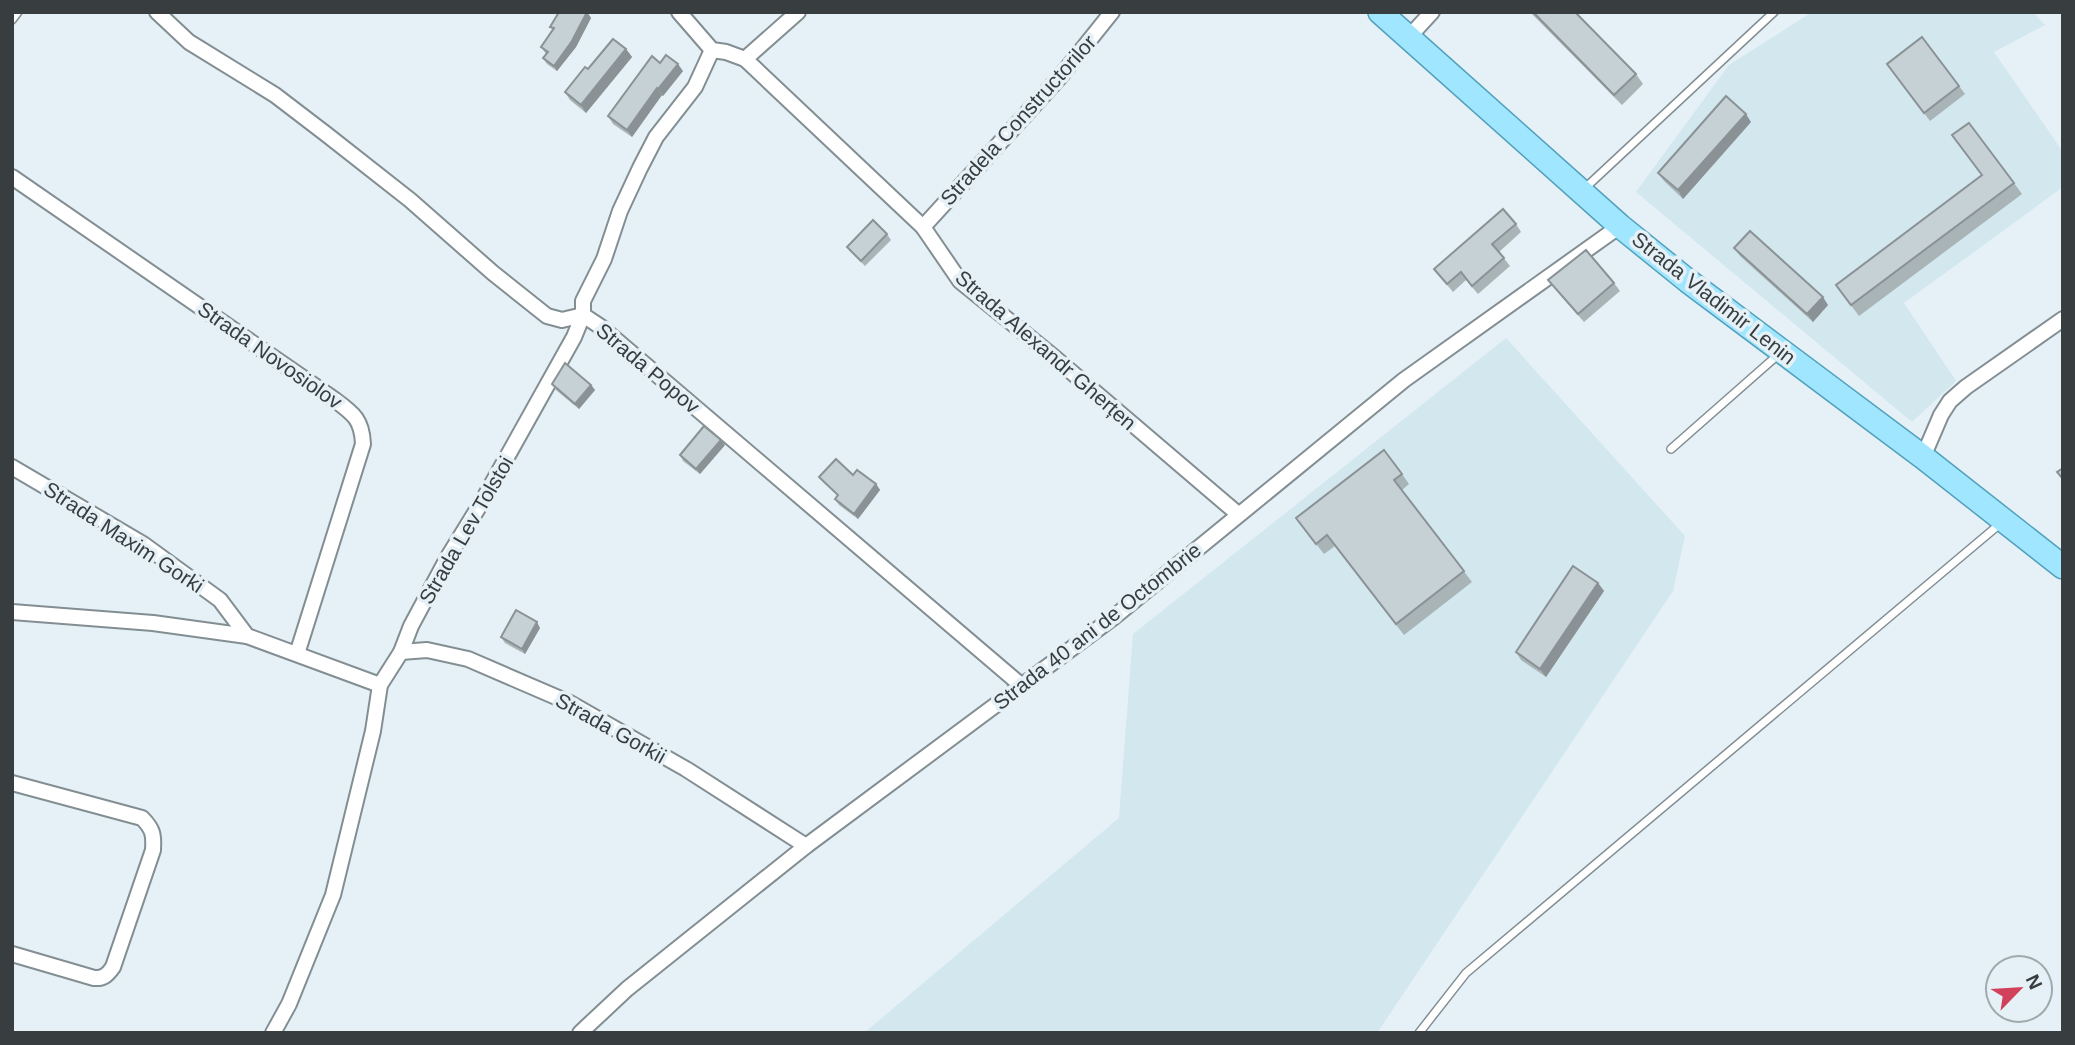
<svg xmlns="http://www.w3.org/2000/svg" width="2075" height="1045" font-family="Helvetica,sans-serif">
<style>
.built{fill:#d3e7ef}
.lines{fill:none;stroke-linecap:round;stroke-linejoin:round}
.service-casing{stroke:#838e93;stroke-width:10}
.minor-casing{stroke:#838e93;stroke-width:18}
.primary-casing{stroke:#52a0bc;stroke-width:26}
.service{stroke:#fff;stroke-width:7}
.minor{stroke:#fff;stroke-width:14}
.primary{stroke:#a0e6ff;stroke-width:23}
.wall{fill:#a9b4b7}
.shaded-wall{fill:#8a9295}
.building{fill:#c5d1d5;stroke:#8a9295;stroke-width:2}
.labels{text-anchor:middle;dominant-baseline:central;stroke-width:7;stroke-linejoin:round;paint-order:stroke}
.street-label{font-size:21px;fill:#383d3f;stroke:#e5f1f6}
</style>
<rect width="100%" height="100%" fill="#e5f1f6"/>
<g class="built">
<polygon points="1812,12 2033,12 2045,25 1994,52 2063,152 2063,187 1904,303 1956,381 1912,422 1636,192 1729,65"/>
<polygon points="1506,338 1685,536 1673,591 1377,1033 864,1033 1119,818 1133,634"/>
</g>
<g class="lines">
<defs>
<g id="service">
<polyline points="12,20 18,12"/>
<polyline points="1583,190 1774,12"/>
<polyline points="1671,449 1779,354"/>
<polyline points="1419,1033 1466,973 2001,523"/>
</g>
<g id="minor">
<polyline points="157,12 189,42 275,95 326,134 410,200 493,273 547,316 562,320 583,315 601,327 1022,686"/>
<polyline points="679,12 712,50 726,52 745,59 923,227 960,281 1055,358 1238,514"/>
<polyline points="1409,37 1432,12"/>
<polyline points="745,59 798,12"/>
<path d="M 12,177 L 335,400 C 354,414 362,420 363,444 L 297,654"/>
<polyline points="923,227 1060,77 1112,12"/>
<polyline points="1923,457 1941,415 1950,401 1966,387 2063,319"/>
<polyline points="12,467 143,544 220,600 247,636 380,685"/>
<polyline points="12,612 153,623 247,636"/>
<polyline points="401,652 427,650 468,659 570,703 686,769 806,846"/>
<path d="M 12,783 L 142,818 C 153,829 154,835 153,850 L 113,967 C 108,974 104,979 94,978 L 12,954"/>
<polyline points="273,1033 289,1004 333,895 373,731 380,685 401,652 411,626 448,557 483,500 574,337 583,315 583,301 604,259 620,211 640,168 656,137 695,87 712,50"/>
<polyline points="580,1033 627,989 806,846 1114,617 1404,380 1620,226"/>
</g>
<polyline id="primary" points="1380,12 1620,226 1688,281 1923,457 2063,567"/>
</defs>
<use href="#service" class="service-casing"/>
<use href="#minor" class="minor-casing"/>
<use href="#primary" class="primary-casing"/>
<use href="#service" class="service"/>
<use href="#minor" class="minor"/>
<use href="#primary" class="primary"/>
</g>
<g class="wall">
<polygon points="587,12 591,18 576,47 557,71 547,64 543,58 546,54 541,47 553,30 550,27"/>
<polygon points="1530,12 1575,12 1636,74 1643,84 1622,105"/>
<polygon points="1922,37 1965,94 1930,121 1887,64"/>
<polygon points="626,49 632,57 586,113 570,100 565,92 588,69"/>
<polygon points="660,63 683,71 663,96 662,95 632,137 613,124 608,116"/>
<polygon points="1751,122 1683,199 1664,181 1658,173"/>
<polygon points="2014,183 2022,194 1859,316 1836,285"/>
<polygon points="1516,224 1521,232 1499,252 1510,266 1478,294 1466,280 1453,292 1434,269"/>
<polygon points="887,234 891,240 865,266 851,252 847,247"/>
<polygon points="1734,248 1828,305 1813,322 1740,256"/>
<polygon points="1548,280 1614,283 1620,291 1584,322"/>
<polygon points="552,384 591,385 595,390 579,409 556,390"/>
<polygon points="725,445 700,474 683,461 680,455"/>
<polygon points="1402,474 1409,484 1402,490 1472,582 1404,635 1335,546 1324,554 1296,518"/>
<polygon points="853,475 876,484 880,490 858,519 839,505 835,499 838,496 823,482 819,477"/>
<polygon points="1598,583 1604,591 1546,677 1521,660 1516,652"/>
<polygon points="540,628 525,654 505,643 501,637"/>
</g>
<g class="shaded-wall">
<polygon points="587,12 591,18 576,47 557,71 554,66"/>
<polygon points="626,49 632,57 586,113 581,105"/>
<polygon points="678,64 683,71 663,96 658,89"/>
<polygon points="657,88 662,95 632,137 627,130"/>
<polygon points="1746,114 1751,122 1683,199 1678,190"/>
<polygon points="1823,297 1828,305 1813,322 1807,314"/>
<polygon points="591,385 595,390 579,409 575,404"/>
<polygon points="721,440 725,445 700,474 696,469"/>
<polygon points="876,484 880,490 858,519 854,514"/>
<polygon points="1598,583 1604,591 1546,677 1540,669"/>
<polygon points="537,622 540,628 525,654 522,649"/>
</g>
<g class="building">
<polygon points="559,12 587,12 572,41 554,66 543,58 548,52 541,47 554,28 550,27"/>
<polygon points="1533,12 1575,12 1636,74 1614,95"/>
<polygon points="1922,37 1959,86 1924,113 1887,64"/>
<polygon points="613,39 626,49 581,105 565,92 585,67 588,69"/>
<polygon points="666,55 678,64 658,89 657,88 627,130 608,116 652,56 660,63"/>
<polygon points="1726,96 1746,114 1678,190 1658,173"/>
<polygon points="1969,123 2014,183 1851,305 1836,285 1982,175 1952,135"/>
<polygon points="1503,209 1516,224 1492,244 1504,258 1472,286 1461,272 1447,284 1434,269"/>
<polygon points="873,220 887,234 861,261 847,247"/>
<polygon points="1750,231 1823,297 1807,314 1734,248"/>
<polygon points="1586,250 1614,283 1578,314 1548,280"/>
<polygon points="565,363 591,385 575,404 552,384"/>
<polygon points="704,426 721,440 696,469 680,455"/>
<polygon points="1384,450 1402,474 1394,480 1464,571 1396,624 1327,535 1316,544 1296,518"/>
<polygon points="836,459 853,475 857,470 876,484 854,514 835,499 838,495 819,477"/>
<polygon points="2063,468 2063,479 2057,472"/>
<polygon points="1573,566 1598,583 1540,669 1516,652"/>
<polygon points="516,610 537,622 522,649 501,637"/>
</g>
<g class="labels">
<g class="street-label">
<text transform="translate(1018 120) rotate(-48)">Stradela Constructorilor</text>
<text transform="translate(1714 298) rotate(38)">Strada Vladimir Lenin</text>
<text transform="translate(1046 350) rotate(41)">Strada Alexandr Gherțen</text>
<text transform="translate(270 355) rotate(35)">Strada Novosiolov</text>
<text transform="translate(648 368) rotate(40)">Strada Popov</text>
<text transform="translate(466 530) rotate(-60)">Strada Lev Tolstoi</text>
<text transform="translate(124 537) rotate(33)">Strada Maxim Gorki</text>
<text transform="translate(1097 626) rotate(-38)">Strada 40 ani de Octombrie</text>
<text transform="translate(611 728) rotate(29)">Strada Gorkii</text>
</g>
</g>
<rect width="2075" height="1045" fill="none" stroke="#383d3f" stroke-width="28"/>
<g transform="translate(2019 989) rotate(65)"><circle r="33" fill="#e5f1f6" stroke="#a0a9ad" stroke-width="2"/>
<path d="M0-5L12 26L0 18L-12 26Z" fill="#d1415c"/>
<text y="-10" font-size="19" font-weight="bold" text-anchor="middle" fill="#383d3f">N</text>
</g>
</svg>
